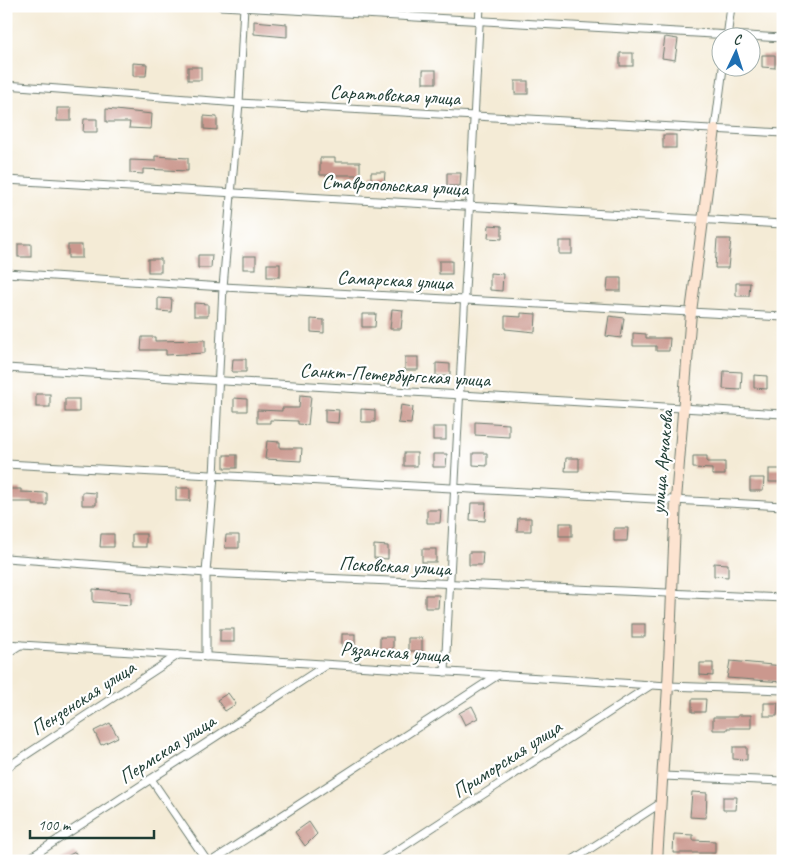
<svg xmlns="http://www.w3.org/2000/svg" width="789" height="867" font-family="Caveat,sans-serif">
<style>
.building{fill:#cb988e}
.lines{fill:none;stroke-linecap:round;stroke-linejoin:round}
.street-casing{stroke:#6a7a6d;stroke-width:9}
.secondary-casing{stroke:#6a7a6d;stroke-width:12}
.street{stroke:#fff;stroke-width:7}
.secondary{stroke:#fde4d1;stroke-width:10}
.labels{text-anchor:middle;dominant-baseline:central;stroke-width:4.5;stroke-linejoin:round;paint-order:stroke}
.street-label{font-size:20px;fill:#1f3d34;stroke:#fff}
</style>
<rect width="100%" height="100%" fill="#fff"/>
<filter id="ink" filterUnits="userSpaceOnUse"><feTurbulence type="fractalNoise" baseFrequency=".02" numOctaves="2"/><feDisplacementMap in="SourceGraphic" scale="10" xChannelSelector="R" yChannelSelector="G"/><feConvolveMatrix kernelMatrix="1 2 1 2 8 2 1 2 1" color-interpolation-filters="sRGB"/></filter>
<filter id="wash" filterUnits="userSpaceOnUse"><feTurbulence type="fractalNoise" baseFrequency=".0096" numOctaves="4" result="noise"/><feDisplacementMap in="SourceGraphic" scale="20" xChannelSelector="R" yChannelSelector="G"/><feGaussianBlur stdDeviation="1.12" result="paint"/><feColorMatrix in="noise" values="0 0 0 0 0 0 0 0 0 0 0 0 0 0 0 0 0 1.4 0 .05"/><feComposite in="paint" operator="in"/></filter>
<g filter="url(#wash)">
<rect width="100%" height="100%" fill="#f4ebd6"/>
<g id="blocks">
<g class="building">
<polygon points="254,21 287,24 287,37 254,34"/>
<polygon points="665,37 678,39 675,60 662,58"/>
<rect x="620" y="53" width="13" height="13"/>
<polygon points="762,55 775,55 775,68 762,67"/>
<polygon points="133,63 147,64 146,76 133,76"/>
<rect x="188" y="67" width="13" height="13"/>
<rect x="423" y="70" width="13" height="13"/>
<rect x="515" y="81" width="13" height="13"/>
<rect x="57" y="108" width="14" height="13"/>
<polygon points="106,109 152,114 151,129 129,128 130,122 106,122"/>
<polygon points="204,116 217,117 217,130 204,129"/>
<polygon points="84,119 97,119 97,132 83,132"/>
<rect x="663" y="135" width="13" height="13"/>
<polygon points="155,156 188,158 188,171 143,169 143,174 130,173 130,160 155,161"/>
<polygon points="320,158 335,158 335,162 360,162 360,175 320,175"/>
<polygon points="371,172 385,172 384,185 371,185"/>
<polygon points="447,173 461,173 460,186 447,186"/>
<polygon points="489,225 502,226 502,239 488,238"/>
<polygon points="717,239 731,239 728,268 715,268"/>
<rect x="559" y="241" width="13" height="13"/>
<rect x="18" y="244" width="13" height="13"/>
<rect x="68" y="245" width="14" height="13"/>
<polygon points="198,255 212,255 211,268 198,268"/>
<rect x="243" y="256" width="13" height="13"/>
<rect x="148" y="259" width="13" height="13"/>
<rect x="439" y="261" width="13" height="13"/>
<rect x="267" y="264" width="13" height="13"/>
<polygon points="490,273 503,274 502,291 490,290"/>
<polygon points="608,278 621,278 621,291 607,291"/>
<polygon points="736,283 750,283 749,296 736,296"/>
<polygon points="158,298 172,299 171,312 158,311"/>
<polygon points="194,303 208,304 208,316 194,316"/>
<polygon points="392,309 403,310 401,329 390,329"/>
<polygon points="521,313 536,314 535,332 505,329 505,316 521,317"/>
<polygon points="362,314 376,314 375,327 362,327"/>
<polygon points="609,316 624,318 621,338 606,336"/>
<polygon points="311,319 324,320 324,333 311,332"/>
<polygon points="633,333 646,334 646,338 670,338 669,351 656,351 656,346 633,346"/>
<polygon points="142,337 155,337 155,341 205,340 205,353 166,355 166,350 141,350"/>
<rect x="405" y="357" width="13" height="13"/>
<polygon points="233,359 246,359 246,372 232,372"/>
<polygon points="436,363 450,364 450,376 436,376"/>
<polygon points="724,371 742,372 741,390 723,389"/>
<polygon points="754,375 767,376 767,389 754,388"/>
<rect x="36" y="394" width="14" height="13"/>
<polygon points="300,395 311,396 308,425 298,424 298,421 270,420 270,423 257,423 257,410 282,411 282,408 299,408"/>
<polygon points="234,398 247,399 247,411 234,411"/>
<rect x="65" y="399" width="14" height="13"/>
<polygon points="401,405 413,407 411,424 398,423"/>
<polygon points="325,409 339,410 338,423 325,422"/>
<polygon points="361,409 375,410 375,422 361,422"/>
<polygon points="475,422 509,424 509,437 475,435"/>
<rect x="433" y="427" width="13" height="13"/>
<polygon points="267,441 280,442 280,448 302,448 301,461 265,459"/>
<rect x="404" y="453" width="13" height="13"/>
<polygon points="473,453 487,453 487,466 473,465"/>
<polygon points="433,454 447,454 446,467 433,467"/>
<rect x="224" y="455" width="13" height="13"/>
<polygon points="693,456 707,456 707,462 725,462 725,475 712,475 712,469 693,468"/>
<polygon points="566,458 579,458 579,471 565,471"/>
<rect x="769" y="469" width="14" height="13"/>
<polygon points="750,478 764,478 763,491 750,491"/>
<rect x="176" y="488" width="14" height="13"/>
<polygon points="8,489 21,489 21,492 47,493 47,505 33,505 33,502 7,502"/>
<polygon points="82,492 96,493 96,505 82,505"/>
<polygon points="471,503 486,503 485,521 470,520"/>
<polygon points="427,510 441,510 440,523 427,523"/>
<polygon points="518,518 531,518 531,531 517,531"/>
<rect x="559" y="523" width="13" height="13"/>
<polygon points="614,528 628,528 627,541 614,541"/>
<polygon points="101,534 114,534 114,547 100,547"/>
<rect x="132" y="534" width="14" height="13"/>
<polygon points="226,535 239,535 239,548 225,548"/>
<polygon points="374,545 388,546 388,559 374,558"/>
<rect x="422" y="549" width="14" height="13"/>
<polygon points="469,552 483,552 482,565 469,565"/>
<polygon points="714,563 728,564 728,577 714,576"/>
<polygon points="93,589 131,592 131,605 93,602"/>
<polygon points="425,595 439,595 438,608 425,608"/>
<rect x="632" y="624" width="13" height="13"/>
<rect x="220" y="629" width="14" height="13"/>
<rect x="342" y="634" width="13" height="13"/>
<rect x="380" y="637" width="13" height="13"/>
<rect x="408" y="638" width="14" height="13"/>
<polygon points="730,661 783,666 783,682 727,678"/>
<polygon points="700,663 713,663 713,676 700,675"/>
<polygon points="228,693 236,704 225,711 217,700"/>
<polygon points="692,699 706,699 705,712 692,712"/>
<polygon points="764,703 778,703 777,716 764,716"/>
<polygon points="472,706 478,718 465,725 459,713"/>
<polygon points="738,715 751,715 751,728 727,728 727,730 713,730 713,717 738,717"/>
<polygon points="110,723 118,737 101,745 94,731"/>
<polygon points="733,747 747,747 747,760 733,759"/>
<polygon points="692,792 707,793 706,818 690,817"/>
<polygon points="723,797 737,797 736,810 723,810"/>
<polygon points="309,822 317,834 305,846 295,832"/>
<polygon points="674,834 693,835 693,840 715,841 715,853 673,853"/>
<polygon points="75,852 80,861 58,861"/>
</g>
</g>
</g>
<g filter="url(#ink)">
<use href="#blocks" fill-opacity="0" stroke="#6a7a6d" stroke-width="1"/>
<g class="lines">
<defs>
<g id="street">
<polyline points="221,6 783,38"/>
<polyline points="727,38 731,6"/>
<polyline points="6,85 239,103 783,133"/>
<polyline points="715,129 723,68"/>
<polyline points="6,180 783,224"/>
<polyline points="6,273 223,287 783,317"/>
<polyline points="6,368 783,414"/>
<polyline points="6,464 783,506"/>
<polyline points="6,558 206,573 783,598"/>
<polyline points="6,644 668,686 783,690"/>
<polyline points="6,654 20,645"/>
<polyline points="206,657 206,573 214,476 223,287 239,103 244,6"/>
<polyline points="445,672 480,6"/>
<polyline points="6,768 178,655"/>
<polyline points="663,776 783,781"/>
<polyline points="151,779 207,861"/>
<polyline points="25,861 326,665"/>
<polyline points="212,861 498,675"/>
<polyline points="381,861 651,685"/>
<polyline points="571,861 661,803"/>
</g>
<polyline id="secondary" points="657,861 668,686 676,500 691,312 715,129"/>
</defs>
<use href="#street" class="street-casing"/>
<use href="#secondary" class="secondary-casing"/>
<use href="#street" class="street"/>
<use href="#secondary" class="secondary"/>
</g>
</g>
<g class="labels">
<g class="street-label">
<text transform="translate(395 95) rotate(3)">Саратовская улица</text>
<text transform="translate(395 185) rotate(3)">Ставропольская улица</text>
<text transform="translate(395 280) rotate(3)">Самарская улица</text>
<text transform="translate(395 375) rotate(3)">Санкт-Петербургская улица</text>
<text transform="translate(662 462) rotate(-85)">улица Арчакова</text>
<text transform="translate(395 566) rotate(3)">Псковская улица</text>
<text transform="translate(395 652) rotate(4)">Рязанская улица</text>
<text transform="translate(83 698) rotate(-33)">Пензенская улица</text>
<text transform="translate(167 749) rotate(-33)">Пермская улица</text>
<text transform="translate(507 759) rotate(-33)">Приморская улица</text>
</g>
</g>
<rect width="789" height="867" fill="none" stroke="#fff" stroke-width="25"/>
<g transform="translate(736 52) rotate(4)"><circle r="24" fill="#ffffff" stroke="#a5b1ae"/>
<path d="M0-4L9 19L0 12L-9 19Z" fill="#1f6fb2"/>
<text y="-8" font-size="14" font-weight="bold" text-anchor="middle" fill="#1f3d34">С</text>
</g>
<path d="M30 830v8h124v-8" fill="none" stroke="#1f3d34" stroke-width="2.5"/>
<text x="38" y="830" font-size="15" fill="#1f3d34" stroke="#ffffff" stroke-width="4" paint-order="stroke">100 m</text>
</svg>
